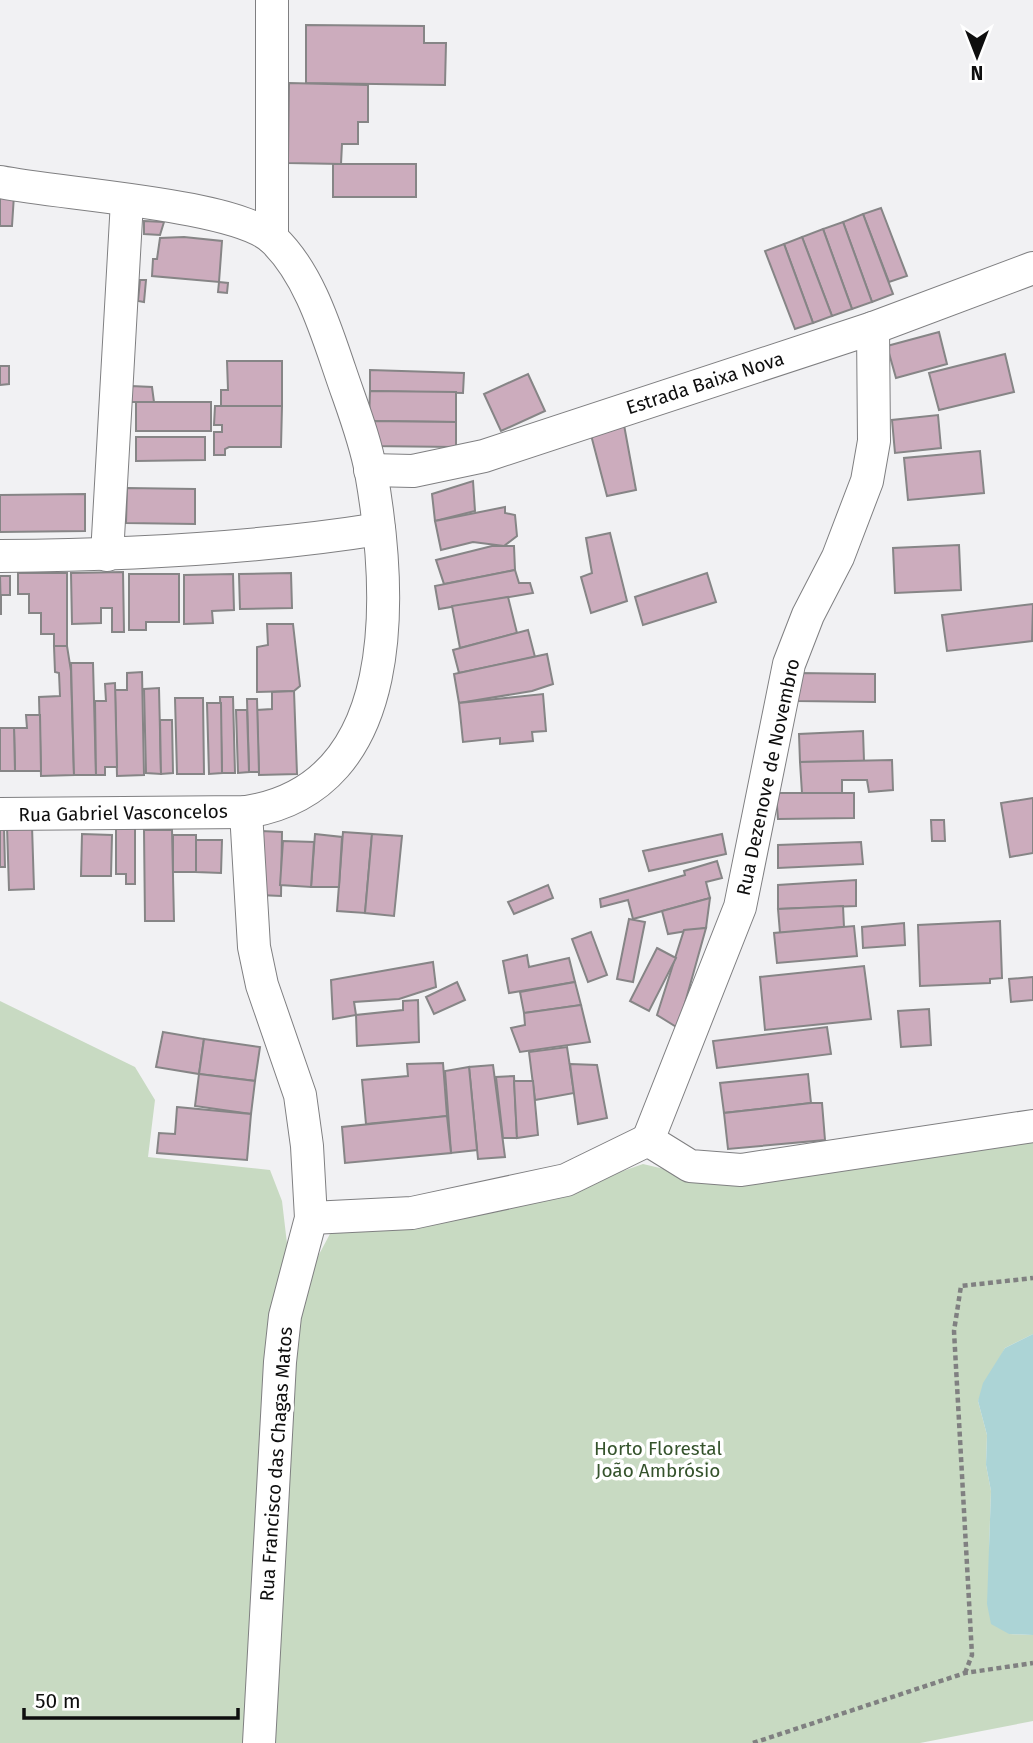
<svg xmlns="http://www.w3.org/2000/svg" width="1033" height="1743" font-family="'Fira Sans',sans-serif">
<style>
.green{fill:#c8dac2}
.water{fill:#acd4d6}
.building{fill:#ccacbd;stroke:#868586;stroke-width:2}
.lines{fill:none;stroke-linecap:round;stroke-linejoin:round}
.minor-casing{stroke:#7f7f81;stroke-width:34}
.path{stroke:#808081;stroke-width:4.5;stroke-dasharray:5 3.5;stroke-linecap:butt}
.minor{stroke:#fff;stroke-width:32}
.labels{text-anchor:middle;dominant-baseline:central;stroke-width:7;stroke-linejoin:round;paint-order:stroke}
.street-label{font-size:19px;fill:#0e0e0e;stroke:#fff}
.park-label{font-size:19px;fill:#35532c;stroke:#fff}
</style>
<rect width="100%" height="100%" fill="#f1f1f3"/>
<g class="green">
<polygon points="0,1001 135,1067 155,1100 148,1157 270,1170 282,1201 288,1252 250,1743 0,1743"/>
<polygon points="1033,1137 1033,1334 1005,1348 978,1401 987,1435 986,1465 991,1491 989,1549 1009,1634 1033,1635 1033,1721 920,1743 274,1743 294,1335 308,1275 331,1232 563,1192 643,1164 715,1181"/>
</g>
<polygon class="water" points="1033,1334 1033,1635 1009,1634 991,1624 987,1604 991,1491 986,1465 987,1435 978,1401 983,1383 1005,1348"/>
<g class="building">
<polygon points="306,25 424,26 424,43 446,43 445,85 306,83"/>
<polygon points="289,83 368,85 368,122 358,122 358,144 342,144 341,164 288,163"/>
<rect x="333" y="164" width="83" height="33"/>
<polygon points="0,195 14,195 12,226 0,226"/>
<polygon points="881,208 907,276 889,282 863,214"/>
<polygon points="863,214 893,294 872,302 843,222"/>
<polygon points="144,221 164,222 160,235 144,234"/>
<polygon points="843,222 872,302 852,309 823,229"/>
<polygon points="823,229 852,309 832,316 802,237"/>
<polygon points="184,237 222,241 219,282 152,276 153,259 157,259 160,238"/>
<polygon points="802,237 832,316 813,323 784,244"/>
<polygon points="784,244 813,323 795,329 765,251"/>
<polygon points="140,280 146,280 144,302 138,301"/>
<polygon points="219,282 228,283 227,293 218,292"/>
<polygon points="939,332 947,364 896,378 887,346"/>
<polygon points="1005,354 1014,392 939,410 929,373"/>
<polygon points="227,361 282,361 282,406 221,406 221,390 228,390"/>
<polygon points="0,366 9,366 9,384 0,385"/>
<polygon points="370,370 464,373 463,393 370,391"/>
<polygon points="528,374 545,411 501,431 484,394"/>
<polygon points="131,386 152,387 154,402 130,402"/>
<polygon points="370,391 456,392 456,422 369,421"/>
<rect x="136" y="402" width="75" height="29"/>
<polygon points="215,406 282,406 281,447 229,447 225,449 225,455 214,455 214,432 222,432 222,425 214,425"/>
<polygon points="938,415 941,448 895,453 892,420"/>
<polygon points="369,421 456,422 456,447 369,446"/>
<polygon points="624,425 636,490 607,496 591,435"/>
<polygon points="136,437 205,437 205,460 136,461"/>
<polygon points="980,451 984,493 908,500 904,458"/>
<polygon points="473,481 475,511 435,521 432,494"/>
<polygon points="127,488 195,489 195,524 126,523"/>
<polygon points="85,494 85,531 0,532 0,495"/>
<polygon points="505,507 505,513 515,515 517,536 504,546 473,542 441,550 435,521"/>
<polygon points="610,533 627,601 591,613 581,577 592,573 586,538"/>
<polygon points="959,545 961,590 895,593 893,548"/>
<polygon points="492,546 514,546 515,570 444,584 436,560"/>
<polygon points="515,570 519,583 530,583 533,593 439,609 435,586"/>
<polygon points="123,572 124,632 112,632 112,608 101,608 101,623 72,624 71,573"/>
<polygon points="18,573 67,573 67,646 54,646 54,634 41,634 41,613 29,613 29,594 18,594"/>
<polygon points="291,573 292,608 240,609 239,574"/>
<polygon points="707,573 716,602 643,625 635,597"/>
<polygon points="129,574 179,574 179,622 146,622 146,630 129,630"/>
<polygon points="233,574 234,610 212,611 213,623 184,624 184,575"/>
<polygon points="0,576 10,576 10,595 1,595 1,615"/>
<polygon points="508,597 517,633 460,648 452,606"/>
<polygon points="1033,604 1032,641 947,651 942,615"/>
<polygon points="267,624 293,624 300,686 294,691 257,692 257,647 268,645"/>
<polygon points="528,630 535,657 459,673 453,650"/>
<polygon points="54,646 67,646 71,671 74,775 41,776 39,697 60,696 59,673 55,672"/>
<polygon points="547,654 553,684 532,691 459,703 454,674"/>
<polygon points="71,663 93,663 96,775 74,775"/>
<polygon points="142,672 144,775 117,776 115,690 127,690 127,673"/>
<polygon points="797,673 875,674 875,702 797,701"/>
<polygon points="115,683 117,767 105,767 105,775 96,775 95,701 106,701 105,684"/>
<polygon points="159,688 161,774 146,773 144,689"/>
<polygon points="294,691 297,774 259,775 257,710 272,709 272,692"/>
<polygon points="543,694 546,731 532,732 533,741 500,744 500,738 463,742 459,703"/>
<polygon points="220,697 233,697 235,773 222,773"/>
<polygon points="175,698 203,698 204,774 177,774"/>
<polygon points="247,699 257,699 259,772 249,772"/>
<polygon points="207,703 221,703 222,773 209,774"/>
<polygon points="236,710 247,710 249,772 238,773"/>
<polygon points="26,715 40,715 41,771 15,771 14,728 27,728"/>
<polygon points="160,720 172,720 173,773 161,774"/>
<polygon points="0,728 14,728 15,771 0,771"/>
<polygon points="863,731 864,761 800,762 799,734"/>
<polygon points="892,760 893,790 869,792 867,780 842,780 842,793 802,793 800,762"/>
<polygon points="776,793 854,793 854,818 778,819"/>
<polygon points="1033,798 1033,853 1010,857 1001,803"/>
<polygon points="931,820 944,820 945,841 932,841"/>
<polygon points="7,826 32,826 34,889 9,890"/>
<polygon points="0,827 4,827 5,867 0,867"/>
<polygon points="116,827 135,827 135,884 126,884 126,874 116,874"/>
<polygon points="144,830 172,830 174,921 145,921"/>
<polygon points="261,831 282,832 281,896 259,895"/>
<polygon points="343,832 372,834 365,913 337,911"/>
<polygon points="82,834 112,835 111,876 81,876"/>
<polygon points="315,834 342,837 339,887 311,887"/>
<polygon points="372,834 402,836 394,916 365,913"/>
<polygon points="722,834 726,854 649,871 643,851"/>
<rect x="173" y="835" width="23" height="37"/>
<polygon points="196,840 222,840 221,873 196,872"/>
<polygon points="283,841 314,842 311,887 280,885"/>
<polygon points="861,842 863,864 778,868 778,845"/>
<polygon points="717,861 722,878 706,882 710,898 633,919 628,900 601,907 600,899 685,875 684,871"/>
<polygon points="856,880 856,906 778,909 778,885"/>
<polygon points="548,885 553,898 514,914 508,902"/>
<polygon points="710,898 706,928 668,934 662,911"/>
<polygon points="843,906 844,927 780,933 778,909"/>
<polygon points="629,919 645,922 633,982 617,979"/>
<polygon points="1000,921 1002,978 990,979 990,983 920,986 918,925"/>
<polygon points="904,923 905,945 863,948 862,927"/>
<polygon points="854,926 857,956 777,963 774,933"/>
<polygon points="706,928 678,1028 657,1015 684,930"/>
<polygon points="591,932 607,975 588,982 572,939"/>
<polygon points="657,948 676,958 649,1011 630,1001"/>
<polygon points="527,955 529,967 569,958 575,982 509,993 503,961"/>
<polygon points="433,962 436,987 399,999 354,1002 356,1015 333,1019 331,980"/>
<polygon points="864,966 871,1019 765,1030 760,977"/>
<polygon points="1033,977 1033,1000 1011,1002 1009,979"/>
<polygon points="457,982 465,1000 434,1014 426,997"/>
<polygon points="575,982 581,1005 524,1013 520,992"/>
<polygon points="418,1000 419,1042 357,1046 356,1015 403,1010 403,1001"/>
<polygon points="581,1005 590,1042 520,1052 511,1028 525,1025 524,1013"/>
<polygon points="929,1009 931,1045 901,1047 898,1011"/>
<polygon points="827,1027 831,1054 717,1068 713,1041"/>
<polygon points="163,1032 204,1039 199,1074 156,1067"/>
<polygon points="204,1039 260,1047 255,1081 199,1074"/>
<polygon points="567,1047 574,1093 535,1100 529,1052"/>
<polygon points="443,1063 447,1116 366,1124 362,1080 408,1076 407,1064"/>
<polygon points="570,1064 597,1065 607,1118 578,1124"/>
<polygon points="493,1065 505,1157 478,1159 469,1067"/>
<polygon points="469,1067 477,1150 451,1153 445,1071"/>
<polygon points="199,1074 255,1081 251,1114 195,1106"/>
<polygon points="808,1074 811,1103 724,1113 720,1083"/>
<polygon points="514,1076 517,1138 503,1138 496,1077"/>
<polygon points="514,1081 533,1081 538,1135 517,1138"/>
<polygon points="811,1103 822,1103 825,1140 728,1149 724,1113"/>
<polygon points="177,1107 251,1114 247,1160 157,1153 159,1133 175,1134"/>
<polygon points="447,1116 451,1153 345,1163 342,1127"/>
</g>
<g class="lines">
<defs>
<g id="minor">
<polyline points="272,0 272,238"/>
<path d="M 0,182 C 58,194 236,204 273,239 C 308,272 325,327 340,371 C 351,404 365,438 371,472 C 392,592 404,788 246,812 L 0,814"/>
<polyline points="370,470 413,471 484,456 873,328 1033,268"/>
<polyline points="107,555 127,201"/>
<path d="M 0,556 C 127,555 254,549 379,529"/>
<polyline points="246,812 254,947 262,985 300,1095 307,1146 311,1218 285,1316 280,1362 259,1743"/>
<polyline points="648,1140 740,907 789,664 808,615 838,557 867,481 874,441 873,328"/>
<polyline points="311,1218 412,1213 566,1180 648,1140 690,1166 741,1170 1033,1126"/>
</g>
</defs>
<use href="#minor" class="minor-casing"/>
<g class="path">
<polyline points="965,1673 972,1655 954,1331 961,1286 1033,1278"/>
<polyline points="753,1743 965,1673 1033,1663"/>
</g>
<use href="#minor" class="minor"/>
</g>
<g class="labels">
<g class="street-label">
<text transform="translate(705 383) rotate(-18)">Estrada Baixa Nova</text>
<text transform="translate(768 777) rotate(-78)">Rua Dezenove de Novembro</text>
<text transform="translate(123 813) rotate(-1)">Rua Gabriel Vasconcelos</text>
<text transform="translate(276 1464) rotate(-86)">Rua Francisco das Chagas Matos</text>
</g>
<g class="park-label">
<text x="658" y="1448">Horto Florestal<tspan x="658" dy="22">João Ambrósio</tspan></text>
</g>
</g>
<g transform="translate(977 56) rotate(180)" stroke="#ffffff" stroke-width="5" paint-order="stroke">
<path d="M0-5L12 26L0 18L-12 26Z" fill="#0e0e0e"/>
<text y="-10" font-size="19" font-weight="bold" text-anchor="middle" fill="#0e0e0e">N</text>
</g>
<path d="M24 1708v10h214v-10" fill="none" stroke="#0e0e0e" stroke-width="3.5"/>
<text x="35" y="1708" font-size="21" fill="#0e0e0e" stroke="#ffffff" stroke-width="5" paint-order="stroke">50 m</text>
</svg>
